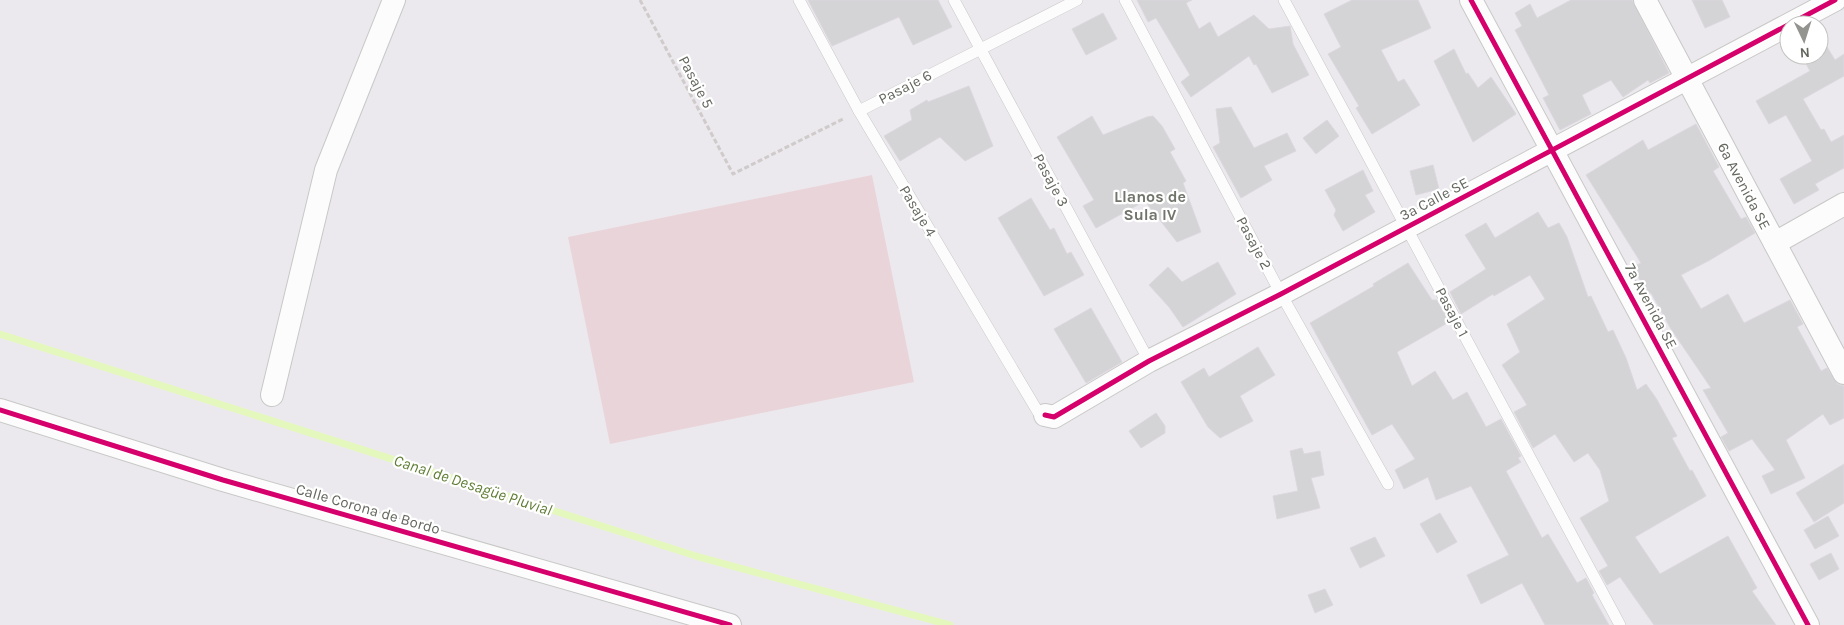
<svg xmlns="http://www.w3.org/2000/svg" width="1844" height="625" font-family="Karla,sans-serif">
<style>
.green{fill:#e9d5d9}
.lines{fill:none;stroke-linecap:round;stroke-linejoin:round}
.stream{stroke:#e4f8be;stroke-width:7}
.building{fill:#d4d3d6;stroke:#dcd8de}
.service-casing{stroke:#c8c8c7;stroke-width:12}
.minor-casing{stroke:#c8c8c7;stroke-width:24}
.path{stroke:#cfcbca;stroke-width:3;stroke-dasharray:5 2.5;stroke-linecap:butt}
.service{stroke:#fcfcfc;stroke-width:11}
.minor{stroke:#fcfcfc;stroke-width:22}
.cycleway-casing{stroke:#fff;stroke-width:8}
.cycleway{stroke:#d6006c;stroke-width:5}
.labels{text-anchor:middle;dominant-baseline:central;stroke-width:4.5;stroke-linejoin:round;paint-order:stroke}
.street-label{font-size:15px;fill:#63675e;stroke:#fff}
.neighbourhood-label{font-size:16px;font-weight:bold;fill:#70746a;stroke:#fff}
.water-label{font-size:16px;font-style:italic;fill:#5e7c33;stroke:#fff}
</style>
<rect width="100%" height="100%" fill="#ece9ee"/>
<polygon class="green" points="872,175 914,382 610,444 568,237"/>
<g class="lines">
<polyline class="stream" points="0,334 699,557 950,625"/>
</g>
<g class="building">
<polygon points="808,0 938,0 952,27 913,45 899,17 832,46"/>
<polygon points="1137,0 1192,0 1186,3 1199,29 1210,22 1218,37 1254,15 1269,29 1290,26 1293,44 1309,75 1272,93 1256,64 1254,65 1249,56 1191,97 1181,82 1190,75 1156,18 1148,22"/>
<polygon points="1352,0 1418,0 1431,28 1381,50 1398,82 1404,79 1420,105 1372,134 1356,108 1359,106 1328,54 1341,47 1324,14"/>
<polygon points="1571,0 1632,0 1669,73 1650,83 1648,80 1623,97 1611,80 1582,95 1591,114 1560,130 1543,98 1549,95 1515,30 1522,26 1515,13 1530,4 1537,18"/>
<polygon points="1692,0 1722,0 1730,17 1705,28"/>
<polygon points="1103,13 1117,39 1086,55 1072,29"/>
<polygon points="1827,47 1835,60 1844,54 1844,76 1803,99 1821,130 1824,129 1831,142 1844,135 1844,168 1815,184 1819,190 1794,204 1780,179 1812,161 1786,115 1769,124 1756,101 1810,71 1804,60 1812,55 1819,55 1819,51"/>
<polygon points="1454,49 1466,74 1468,73 1478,88 1491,77 1516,114 1473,142 1434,61"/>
<polygon points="969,86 993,146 965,161 940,137 900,161 884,136 912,120 910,110 927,100 928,102"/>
<polygon points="1231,107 1254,148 1287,133 1296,151 1264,166 1272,180 1241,198 1213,147 1220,143 1216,109"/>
<polygon points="1092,116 1103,135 1147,117 1153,116 1162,126 1175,149 1170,152 1186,181 1183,183 1201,232 1177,242 1145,201 1096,228 1083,206 1094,200 1057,137"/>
<polygon points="1327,120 1339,136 1316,154 1303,138"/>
<polygon points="1696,124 1719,167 1713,171 1741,219 1746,217 1755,233 1710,260 1681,275 1701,309 1728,294 1744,323 1790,300 1803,324 1797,327 1821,371 1827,368 1837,384 1844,386 1844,418 1830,425 1823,414 1786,440 1805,478 1771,494 1762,476 1775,470 1752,439 1729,451 1721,437 1728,433 1703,390 1711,388 1671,329 1651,293 1647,293 1633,267 1641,263 1586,175 1643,140 1648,150"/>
<polygon points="1433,165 1439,189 1416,195 1410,171"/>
<polygon points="1363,170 1373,191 1365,195 1375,212 1343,231 1334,215 1336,210 1325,190"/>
<polygon points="1031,198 1050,230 1054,228 1067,254 1071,252 1084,275 1044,296 998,218"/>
<polygon points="1538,212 1548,228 1559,223 1567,237 1588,297 1591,296 1608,332 1613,330 1626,358 1637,390 1646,384 1656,398 1677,436 1672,438 1690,471 1692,470 1706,496 1635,537 1660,574 1728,536 1757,588 1752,591 1776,625 1654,625 1620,577 1607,585 1599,571 1608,566 1580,518 1609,501 1600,470 1588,453 1574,462 1555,434 1533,448 1514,412 1527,405 1502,365 1520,352 1507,324 1545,299 1530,275 1494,296 1493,294 1461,314 1450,292 1486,269 1465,235 1486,223 1495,238"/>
<polygon points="1218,262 1236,294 1183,327 1169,307 1149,285 1168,267 1182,282"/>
<polygon points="1408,263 1432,300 1437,300 1449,322 1397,352 1412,386 1435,371 1453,400 1467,392 1486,427 1501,419 1521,456 1518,458 1521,462 1506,471 1542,538 1548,534 1577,583 1586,578 1594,593 1592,595 1609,625 1545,625 1522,583 1481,604 1467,575 1509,555 1471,486 1436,500 1428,477 1404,489 1395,470 1415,459 1392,424 1372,435 1327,354 1310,323 1374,286 1373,284"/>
<polygon points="1091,308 1122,362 1086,383 1054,329"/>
<polygon points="1258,347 1275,375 1240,396 1253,421 1220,438 1208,427 1181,382 1204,368 1209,377"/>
<polygon points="1156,413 1165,426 1165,433 1141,448 1129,431"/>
<polygon points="1302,448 1304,454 1320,451 1324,475 1311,478 1320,508 1277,519 1273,496 1298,491 1290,451"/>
<polygon points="1844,464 1844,503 1814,522 1796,493"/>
<polygon points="1440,513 1457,542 1437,553 1420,524"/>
<polygon points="1828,516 1839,536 1815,549 1804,530"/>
<polygon points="1375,537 1385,556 1360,568 1350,548"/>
<polygon points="1831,553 1839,569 1819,580 1810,564"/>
<polygon points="1325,589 1333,605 1315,613 1308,595"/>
</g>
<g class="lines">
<defs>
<g id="service">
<polyline points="799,0 859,111 1038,412 1045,415"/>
<polyline points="954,0 1149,361"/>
<polyline points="1125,0 1281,294 1388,484"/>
<polyline points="1284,0 1620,625"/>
<polyline points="859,111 1077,0"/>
</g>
<g id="minor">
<polyline points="1471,0 1808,625"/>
<polyline points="1645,0 1844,373"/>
<polyline points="1775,243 1844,204"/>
<polyline points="272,395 326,170 394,0"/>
<polyline points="0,410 223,480 730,625"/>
<polyline points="1045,415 1054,417 1149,361 1281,294 1835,0"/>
</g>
</defs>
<use href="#service" class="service-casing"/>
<use href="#minor" class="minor-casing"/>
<polyline class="path" points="640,0 733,174 845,118"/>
<use href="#service" class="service"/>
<use href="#minor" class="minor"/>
<defs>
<g id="cycleway">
<polyline points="1471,0 1808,625"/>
<polyline points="0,410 223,480 730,625"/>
<polyline points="1045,415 1054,417 1149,361 1281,294 1835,0"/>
</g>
</defs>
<use href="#cycleway" class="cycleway-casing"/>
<use href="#cycleway" class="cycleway"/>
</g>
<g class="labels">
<g class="street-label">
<text transform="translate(696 82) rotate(62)">Pasaje 5</text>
<text transform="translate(905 87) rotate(-27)">Pasaje 6</text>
<text transform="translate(1051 180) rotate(62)">Pasaje 3</text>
<text transform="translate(1744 186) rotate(62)">6a Avenida SE</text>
<text transform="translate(1434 199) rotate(-28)">3a Calle SE</text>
<text transform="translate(918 211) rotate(59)">Pasaje 4</text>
<text transform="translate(1254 243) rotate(62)">Pasaje 2</text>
<text transform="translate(1651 306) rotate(62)">7a Avenida SE</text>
<text transform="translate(1452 312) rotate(62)">Pasaje 1</text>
<text transform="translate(368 509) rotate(16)">Calle Corona de Bordo</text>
</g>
<g class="neighbourhood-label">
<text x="1150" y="196">Llanos de<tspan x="1150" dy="18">Sula IV</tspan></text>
</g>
<g class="water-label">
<text transform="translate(473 485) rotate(18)">Canal de Desagüe Pluvial</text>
</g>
</g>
<g transform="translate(1804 40) rotate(176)"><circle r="24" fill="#ffffff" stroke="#c1c2bf"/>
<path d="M0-4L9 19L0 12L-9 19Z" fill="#939490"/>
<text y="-8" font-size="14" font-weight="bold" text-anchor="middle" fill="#63675e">N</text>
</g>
</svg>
